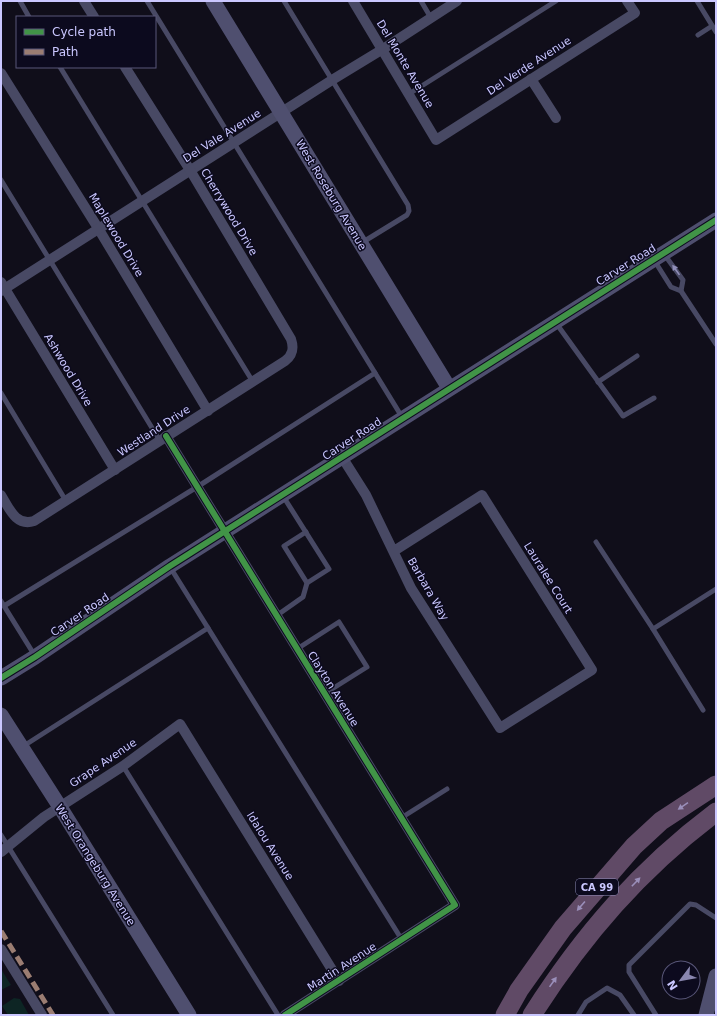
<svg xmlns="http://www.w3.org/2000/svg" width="717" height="1016" font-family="'DejaVu Sans',sans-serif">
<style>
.green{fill:#0d2524}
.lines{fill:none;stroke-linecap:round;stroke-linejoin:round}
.lane{stroke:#484964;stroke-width:5}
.street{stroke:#484964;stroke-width:10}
.secondary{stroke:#4f4f6f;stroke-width:15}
.highway{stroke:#604a66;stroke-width:19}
.quiet{stroke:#9b7d72;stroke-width:5;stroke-dasharray:10 5;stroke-linecap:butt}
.cycleway-casing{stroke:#0c0a1e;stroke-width:8}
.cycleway{stroke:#419447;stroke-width:6}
.oneway{fill:#908eb9}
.oneway2{fill:#9a8fba}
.labels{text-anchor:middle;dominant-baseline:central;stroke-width:3;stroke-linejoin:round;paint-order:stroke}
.shield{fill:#0c0a1e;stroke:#918ebc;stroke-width:1}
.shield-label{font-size:10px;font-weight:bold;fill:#cac7ff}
.street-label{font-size:11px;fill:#cac7ff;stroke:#0c0a1e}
</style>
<rect width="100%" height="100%" fill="#100e1a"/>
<g class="green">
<polygon points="1,969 11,985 1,990"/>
<polygon points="14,998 20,999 29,1015 8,1015 2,1006"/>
</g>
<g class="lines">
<g class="lane">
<polyline points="20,1 29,17"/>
<polyline points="147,1 402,417"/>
<polyline points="284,1 408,205 409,211 407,215 363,242"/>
<polyline points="421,1 431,18"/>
<polyline points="697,1 716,32"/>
<polyline points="698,35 712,26"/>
<polyline points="60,67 253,382"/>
<polyline points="409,94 556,1"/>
<polyline points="1,180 160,441"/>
<polyline points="654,260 671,287 681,291 683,280 664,254"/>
<polyline points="681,291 716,344"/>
<polyline points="556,323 623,416 654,398"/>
<polyline points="598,382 637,356"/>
<polyline points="1,393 66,501"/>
<polyline points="306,532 284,546 307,583"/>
<polyline points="596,542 653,629 716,589"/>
<polyline points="170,567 402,940"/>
<polyline points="1,601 35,656"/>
<polyline points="4,606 197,487 375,373"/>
<polyline points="276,616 303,597 307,583 329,569 283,496"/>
<polyline points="653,629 703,710"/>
<polyline points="297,649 339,622 367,667 324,694"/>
<polyline points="22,747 208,628"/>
<polyline points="123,766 278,1015"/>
<polyline points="401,818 447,789"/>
<polyline points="1,835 113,1015"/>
<polyline points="578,1015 586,1002 607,988 620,995 634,1015"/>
<polyline points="656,1015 629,972 629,965 690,904 696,905 716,918"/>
</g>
<g class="street">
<polyline points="84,1 94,17"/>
<polyline points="353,1 436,140 635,13 627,1"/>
<polyline points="1,73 98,228 208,411"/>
<polyline points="531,79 556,118"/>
<polyline points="1,282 115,470"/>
<polyline points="1,291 332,80 383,49 457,1"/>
<polyline points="166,436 455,905 285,1015"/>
<polyline points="342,457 366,495 411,588 500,728 592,670 482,495 394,551"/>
<path d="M 1,495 C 9,508 16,527 34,521 L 285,361 C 293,355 294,348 291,339 L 190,170 L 125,67"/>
<polyline points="1,852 44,817 123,766 180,724 339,981"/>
<polyline points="1,949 42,1015"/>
</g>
<g class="secondary">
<polyline points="213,1 449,388"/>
<polyline points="1,678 35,657 170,566 716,220"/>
<polyline points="1,715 60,807 189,1015"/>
<polyline points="706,1015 716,976"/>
</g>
<g class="highway">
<polyline points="505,1015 519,990 563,928 634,846 661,821 716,785"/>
<path d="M 532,1015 C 583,935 640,869 716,812"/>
</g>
<polyline class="quiet" points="1,931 53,1015"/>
<defs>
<g id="cycleway">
<polyline points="166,436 455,905 285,1015"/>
<polyline points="1,678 35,657 170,566 716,220"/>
</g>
</defs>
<use href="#cycleway" class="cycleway-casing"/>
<use href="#cycleway" class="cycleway"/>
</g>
<defs><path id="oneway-solid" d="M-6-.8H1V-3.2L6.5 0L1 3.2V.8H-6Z"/></defs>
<use class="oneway" href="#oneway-solid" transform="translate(676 270) rotate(-125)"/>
<g class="oneway2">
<use href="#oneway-solid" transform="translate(683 806) rotate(146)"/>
<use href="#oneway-solid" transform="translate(636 882) rotate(-46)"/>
<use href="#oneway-solid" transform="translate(581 906) rotate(131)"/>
<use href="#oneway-solid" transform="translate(553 982) rotate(-55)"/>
</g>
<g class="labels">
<rect class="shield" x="576" y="879" width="42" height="16" rx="3"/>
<g class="shield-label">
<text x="597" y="887">CA 99</text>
</g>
<g class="street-label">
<text transform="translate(405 64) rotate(59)">Del Monte Avenue</text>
<text transform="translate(529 66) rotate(-33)">Del Verde Avenue</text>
<text transform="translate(222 136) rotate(-32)">Del Vale Avenue</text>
<text transform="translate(331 195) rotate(59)">West Roseburg Avenue</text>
<text transform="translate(229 212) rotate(59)">Cherrywood Drive</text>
<text transform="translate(116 235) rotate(59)">Maplewood Drive</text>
<text transform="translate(626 265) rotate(-32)">Carver Road</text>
<text transform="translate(68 370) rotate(59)">Ashwood Drive</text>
<text transform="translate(154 431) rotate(-33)">Westland Drive</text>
<text transform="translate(352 439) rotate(-33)">Carver Road</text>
<text transform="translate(548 578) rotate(58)">Lauralee Court</text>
<text transform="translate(428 589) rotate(60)">Barbara Way</text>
<text transform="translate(80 615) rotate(-34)">Carver Road</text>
<text transform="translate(333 689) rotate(58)">Clayton Avenue</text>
<text transform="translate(103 763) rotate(-34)">Grape Avenue</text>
<text transform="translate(270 846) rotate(58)">Idalou Avenue</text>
<text transform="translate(95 865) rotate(58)">West Orangeburg Avenue</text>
<text transform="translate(342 967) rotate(-33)">Martin Avenue</text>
</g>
</g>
<rect width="717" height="1016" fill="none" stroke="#cac7ff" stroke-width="4"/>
<rect x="16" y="16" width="140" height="52" fill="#0c0a1e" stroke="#585678"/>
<rect x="24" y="29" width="20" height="6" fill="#419447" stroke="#585678"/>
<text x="52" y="36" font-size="12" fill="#cac7ff">Cycle path</text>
<rect x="24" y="49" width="20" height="6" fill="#9b7d72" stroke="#585678"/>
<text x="52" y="56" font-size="12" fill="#cac7ff">Path</text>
<g transform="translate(681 980) rotate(238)"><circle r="19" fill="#0c0a1e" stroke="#585678"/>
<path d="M0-3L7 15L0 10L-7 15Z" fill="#8986af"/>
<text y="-6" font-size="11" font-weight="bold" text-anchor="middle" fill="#cac7ff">N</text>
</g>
</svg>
